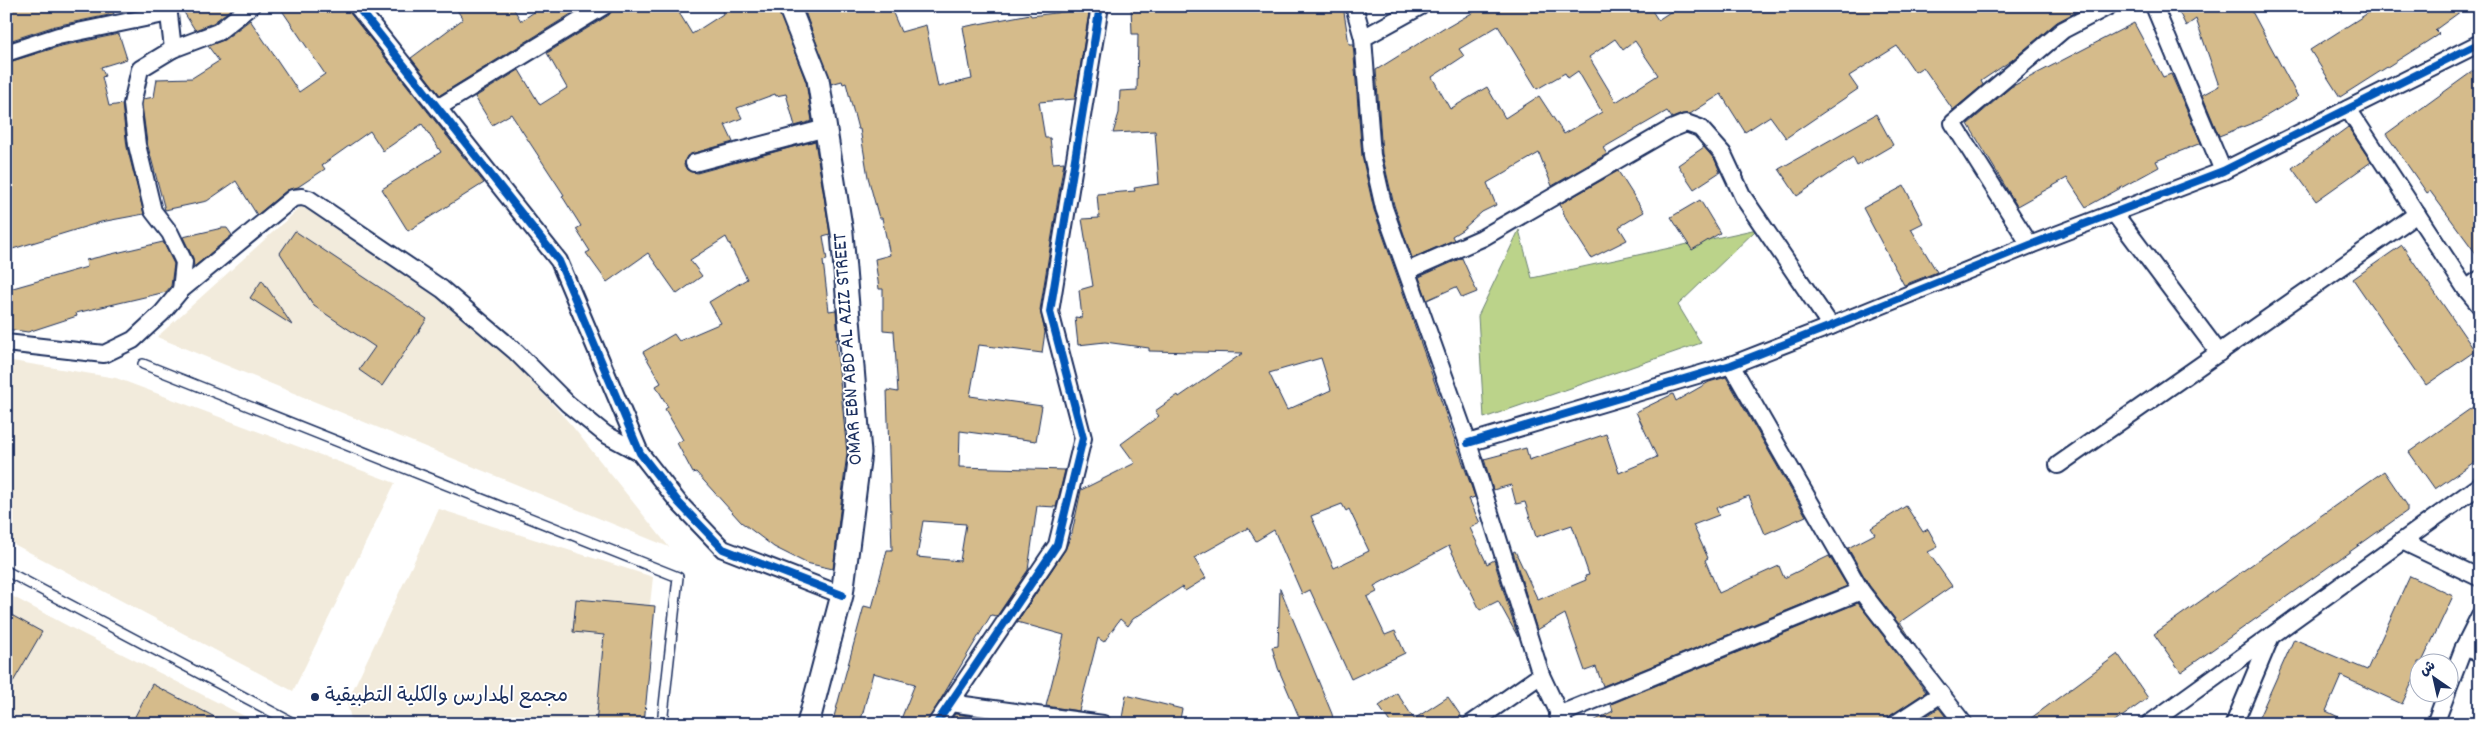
<svg xmlns="http://www.w3.org/2000/svg" width="2486" height="730" font-family="Dekko,'Playpen Sans Arabic',sans-serif">
<style>
.built{fill:#f2ebdc}
.green{fill:#bbd38a;stroke:#6b8174}
.building{fill:#d5bb8b;stroke:#1b2f5e;fill-rule:evenodd}
.lines{fill:none;stroke-linecap:round;stroke-linejoin:round}
.service-casing{stroke:#1b2f5e;stroke-width:12}
.minor-casing{stroke:#1b2f5e;stroke-width:20}
.tertiary-casing{stroke:#1b2f5e;stroke-width:25}
.service{stroke:#fff;stroke-width:9}
.minor{stroke:#fff;stroke-width:16}
.tertiary{stroke:#fff;stroke-width:21}
.cycleway-casing{stroke:#fff;stroke-width:11}
.cycleway{stroke:#0057b8;stroke-width:8}
.poi-dot{fill:#1b2f5e;stroke:#fff;stroke-width:2}
.labels{text-anchor:middle;dominant-baseline:central;stroke-width:4;stroke-linejoin:round;paint-order:stroke}
.street-label{font-size:20px;fill:#1b2f5e;stroke:#fff}
.poi-label{font-size:20px;fill:#1b2f5e;stroke:#fff;text-anchor:start}
</style>
<rect width="100%" height="100%" fill="#fff"/>
<filter id="ink" filterUnits="userSpaceOnUse"><feTurbulence type="fractalNoise" baseFrequency=".02" numOctaves="2"/><feDisplacementMap in="SourceGraphic" scale="10" xChannelSelector="R" yChannelSelector="G"/><feConvolveMatrix kernelMatrix="1 2 1 2 8 2 1 2 1" color-interpolation-filters="sRGB"/></filter>
<g filter="url(#ink)">
<g class="built">
<polygon points="304,204 485,328 572,426 669,547 157,337"/>
<polygon points="6,360 116,378 395,483 293,691 6,540"/>
<polygon points="439,509 653,577 637,724 352,724 347,702"/>
<polygon points="6,593 81,633 260,724 6,724"/>
</g>
<polygon class="green" points="1757,229 1678,305 1701,343 1484,418 1478,316 1519,230 1532,278"/>
<g class="building">
<polygon points="6,6 111,6 114,14 55,26 6,42"/>
<polygon points="180,6 235,6 213,23 195,30"/>
<polygon points="279,6 347,6 349,12 484,183 408,231 382,189 441,152 422,124 383,151 370,131 322,165 325,169 298,187 287,190 257,215 236,181 207,201 165,210 147,143 142,105 143,99 154,97 157,79 192,78 219,61 208,46 224,40 250,20 299,92 325,74"/>
<polygon points="454,6 512,6 521,21 543,6 584,6 440,95 411,58 463,19"/>
<polygon points="614,6 675,6 692,34 723,14 721,6 777,6 806,82 812,121 795,126 786,94 776,96 775,94 737,108 742,118 725,125 733,142 691,154 687,156 684,165 687,170 697,173 815,141 830,234 823,236 827,260 823,261 829,311 836,310 838,339 836,339 847,453 833,569 806,563 774,547 741,522 696,472 693,473 677,443 683,440 665,409 668,407 656,386 661,383 643,352 674,334 679,341 721,323 709,302 747,279 726,237 690,260 702,276 677,294 648,253 607,282 586,253 590,251 576,229 581,226 562,196 564,195 511,114 492,125 475,97 519,70 540,105 567,88 547,53 609,15"/>
<path d="M 803,6 L 890,6 L 901,32 L 926,25 L 938,87 L 972,79 L 963,27 L 1030,14 L 1031,16 L 1071,11 L 1070,6 L 1090,6 L 1075,99 L 1039,102 L 1045,138 L 1050,138 L 1053,163 L 1064,162 L 1040,310 L 1045,332 L 1042,353 L 979,345 L 970,396 L 1042,406 L 1036,441 L 960,431 L 959,467 L 1065,470 L 1056,507 L 1037,506 L 1028,570 L 997,616 L 991,615 L 926,724 L 899,724 L 915,684 L 873,673 L 860,724 L 832,724 L 864,606 L 872,608 L 887,550 L 892,550 L 887,390 L 898,392 L 894,331 L 883,330 L 883,289 L 879,289 L 875,259 L 890,255 L 882,218 L 879,218 L 868,177 L 860,129 L 858,129 L 846,83 L 843,84 L 842,81 L 831,84 ZM 923,521 L 966,524 L 960,561 L 917,557 Z"/>
<path d="M 1131,6 L 1343,6 L 1349,44 L 1353,44 L 1362,156 L 1374,210 L 1475,497 L 1469,499 L 1480,523 L 1470,528 L 1487,564 L 1494,560 L 1518,637 L 1498,601 L 1480,610 L 1449,546 L 1374,586 L 1377,592 L 1367,597 L 1385,635 L 1395,631 L 1405,653 L 1351,679 L 1310,590 L 1302,594 L 1274,530 L 1256,541 L 1248,528 L 1194,558 L 1206,578 L 1185,591 L 1182,587 L 1133,619 L 1128,626 L 1120,619 L 1104,642 L 1098,638 L 1079,711 L 1046,706 L 1064,635 L 1017,622 L 1065,550 L 1072,533 L 1081,490 L 1135,463 L 1121,444 L 1159,416 L 1155,411 L 1178,395 L 1179,397 L 1243,353 L 1149,351 L 1149,348 L 1105,342 L 1078,345 L 1075,317 L 1082,318 L 1079,290 L 1093,286 L 1082,219 L 1099,218 L 1097,194 L 1135,191 L 1134,188 L 1159,184 L 1155,131 L 1113,133 L 1119,113 L 1120,91 L 1137,90 L 1138,34 L 1132,34 ZM 1321,358 L 1331,390 L 1287,410 L 1269,373 ZM 1342,504 L 1346,511 L 1349,509 L 1369,551 L 1334,568 L 1311,516 Z"/>
<path d="M 1484,6 L 1649,6 L 1658,20 L 1679,6 L 2087,6 L 2057,22 L 2012,60 L 1981,81 L 1983,85 L 1953,110 L 1923,67 L 1915,72 L 1897,46 L 1849,76 L 1858,89 L 1786,138 L 1770,116 L 1745,132 L 1721,94 L 1690,114 L 1682,114 L 1672,118 L 1667,111 L 1603,148 L 1607,154 L 1552,186 L 1539,153 L 1487,183 L 1496,205 L 1482,212 L 1462,230 L 1452,236 L 1454,240 L 1412,258 L 1394,205 L 1382,154 L 1376,70 L 1445,27 L 1446,28 ZM 1498,26 L 1537,89 L 1565,73 L 1568,78 L 1578,71 L 1602,112 L 1564,134 L 1539,96 L 1505,118 L 1487,87 L 1450,109 L 1432,77 L 1464,56 L 1459,49 ZM 1615,39 L 1623,50 L 1635,41 L 1658,75 L 1616,102 L 1589,57 Z"/>
<polygon points="2176,6 2249,6 2298,97 2258,121 2219,136 2202,95 2219,86 2196,19 2186,26"/>
<polygon points="2379,6 2468,6 2435,30 2439,34 2340,97 2310,50"/>
<polygon points="2134,23 2163,77 2171,74 2201,143 2156,161 2159,167 2086,207 2067,178 2017,206 1968,124 2011,87"/>
<polygon points="119,34 127,59 101,67 105,76 102,77 109,106 122,104 127,147 144,214 101,222 6,251 6,63 61,46"/>
<polygon points="2480,66 2480,259 2430,191 2427,193 2386,134"/>
<polygon points="1876,114 1893,145 1857,166 1853,158 1797,196 1779,169"/>
<polygon points="2348,127 2371,162 2316,201 2292,168"/>
<polygon points="1704,147 1715,160 1720,172 1694,189 1678,165"/>
<polygon points="1618,171 1644,212 1619,227 1627,240 1591,258 1566,219 1560,204"/>
<polygon points="1904,186 1923,223 1911,229 1937,272 1904,285 1863,208"/>
<polygon points="1700,200 1720,233 1692,250 1671,217"/>
<polygon points="222,228 227,228 232,235 194,267 193,258 183,237"/>
<polygon points="295,231 427,319 382,386 359,370 375,347 314,306 280,253"/>
<polygon points="163,242 174,264 171,286 166,292 76,313 77,316 28,332 6,329 6,290 87,267 86,260"/>
<polygon points="2402,245 2475,351 2426,385 2353,279"/>
<polygon points="1462,258 1477,292 1462,298 1456,287 1427,300 1419,277"/>
<polygon points="262,280 292,325 250,298"/>
<polygon points="1726,377 1806,516 1765,534 1749,496 1716,508 1719,515 1693,525 1708,558 1705,560 1719,593 1779,566 1784,578 1829,556 1847,586 1603,686 1596,667 1585,671 1565,614 1537,630 1513,552 1515,551 1538,600 1586,580 1585,576 1589,575 1572,525 1536,537 1525,502 1516,504 1511,485 1493,490 1484,459 1526,448 1529,460 1606,434 1619,473 1657,457 1636,412 1673,394 1676,401 1709,382"/>
<polygon points="2480,402 2480,458 2435,489 2409,452"/>
<polygon points="2384,471 2407,505 2407,511 2181,672 2154,634"/>
<polygon points="1906,506 1923,532 1928,529 1938,547 1928,552 1952,586 1900,622 1915,645 1869,585 1848,548 1875,534 1871,528"/>
<polygon points="2410,576 2453,596 2422,662 2418,662 2418,670 2402,704 2341,676 2326,711 2353,724 2256,724 2294,639 2367,670"/>
<polygon points="1280,588 1332,714 1334,724 1302,724 1278,668 1272,647 1278,646"/>
<polygon points="576,599 655,606 644,724 596,724 604,635 573,632"/>
<polygon points="1858,603 1926,692 1890,716 1885,724 1588,724 1613,711 1611,704"/>
<polygon points="6,612 42,632 6,694"/>
<polygon points="2118,654 2148,698 2112,724 2023,724"/>
<polygon points="152,684 228,724 131,724"/>
<polygon points="1397,693 1414,719 1448,697 1463,719 1461,724 1391,724 1379,706"/>
<polygon points="1126,695 1182,709 1179,724 1121,724"/>
<polygon points="1939,708 1951,724 1914,724"/>
<polygon points="955,714 984,718 983,724 948,724"/>
</g>
<g class="lines">
<defs>
<g id="service">
<polyline points="143,364 678,577 662,724"/>
<polyline points="6,571 295,724"/>
</g>
<g id="minor">
<polyline points="168,6 173,49"/>
<polyline points="357,6 559,261 640,453 679,503 723,549 842,595"/>
<polyline points="1354,6 1363,38 1372,155 1384,208 1468,443 1541,675 1564,724"/>
<polyline points="2154,6 2223,171"/>
<polyline points="1363,38 1421,6"/>
<polyline points="6,53 58,36 169,13"/>
<polyline points="439,107 604,6"/>
<polyline points="2348,109 2466,289 2480,306"/>
<polyline points="694,163 826,128"/>
<polyline points="2114,213 2219,353"/>
<polyline points="2030,245 1953,123 2063,30 2109,6"/>
<polyline points="1407,271 1482,238 1669,130 1686,123 1700,128 1723,154 1743,197 1831,326"/>
<polyline points="2466,289 2480,279"/>
<polyline points="181,290 184,262 170,233 153,211 137,145 132,104 140,69 173,49 218,32 251,6"/>
<polyline points="6,343 104,354 133,340 162,313 181,290 293,198 302,197 309,199 442,289 516,352 568,404 605,434 640,453"/>
<polyline points="1731,365 1861,591 1964,724"/>
<polyline points="1468,443 1731,365 1831,326 2030,245 2223,171 2480,43"/>
<polyline points="2058,465 2417,214"/>
<polyline points="2402,541 2480,578"/>
<polyline points="2464,647 2480,654"/>
<polyline points="2448,689 2464,647 2480,615"/>
<polyline points="950,703 1103,724"/>
<polyline points="1558,715 1861,591"/>
<polyline points="936,724 1057,545 1083,438 1050,312 1100,6"/>
<polyline points="1471,724 1541,675"/>
<polyline points="1895,724 1941,694"/>
<polyline points="2149,724 2480,485"/>
<polyline points="2234,724 2271,636"/>
<polyline points="2435,724 2447,692"/>
</g>
<polyline id="tertiary" points="789,6 818,79 842,233 860,453 842,595 808,724"/>
</defs>
<use href="#service" class="service-casing"/>
<use href="#minor" class="minor-casing"/>
<use href="#tertiary" class="tertiary-casing"/>
<use href="#service" class="service"/>
<use href="#minor" class="minor"/>
<use href="#tertiary" class="tertiary"/>
<defs>
<g id="cycleway">
<polyline points="357,6 559,261 640,453 679,503 723,549 842,595"/>
<polyline points="1468,443 1731,365 1831,326 2030,245 2223,171 2480,43"/>
<polyline points="936,724 1057,545 1083,438 1050,312 1100,6"/>
</g>
</defs>
<use href="#cycleway" class="cycleway-casing"/>
<use href="#cycleway" class="cycleway"/>
</g>
</g>
<circle class="poi-dot" cx="315" cy="697" r="5"/>
<g class="labels">
<g class="street-label">
<text transform="translate(849 349) rotate(-94)">OMAR EBN ABD AL AZIZ STREET</text>
</g>
<g class="poi-label">
<text x="325" y="697">مجمع المدارس والكلية التطبيقية</text>
</g>
</g>
<rect width="2486" height="730" fill="none" stroke="#fff" stroke-width="25"/>
<rect x="12" y="12" width="2461" height="705" fill="none" stroke="#1b2f5e" stroke-width="2" filter="url(#ink)"/>
<g transform="translate(2434 678) rotate(326)"><circle r="24" fill="#ffffff" stroke="#a4acbf"/>
<path d="M0-4L9 19L0 12L-9 19Z" fill="#1b2f5e"/>
<text y="-8" font-size="14" font-weight="bold" text-anchor="middle" fill="#1b2f5e">ش</text>
</g>
</svg>
